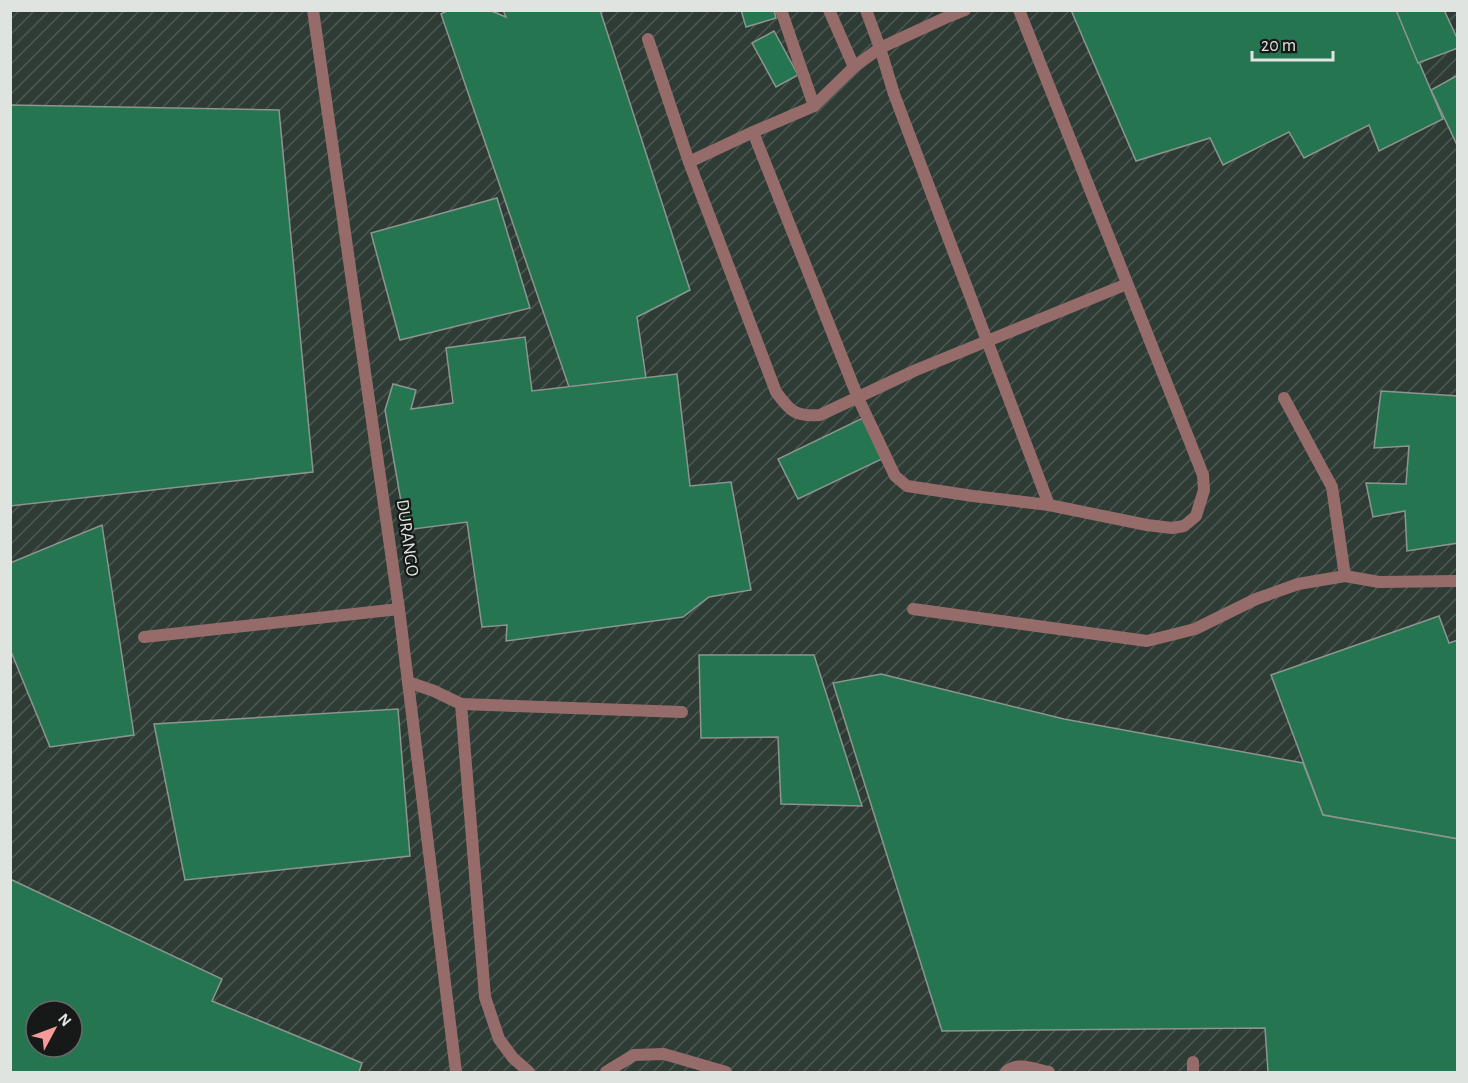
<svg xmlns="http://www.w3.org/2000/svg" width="1468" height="1083" font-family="'Alegreya Sans',sans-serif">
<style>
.industrial{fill:url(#industrial-furrows);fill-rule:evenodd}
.building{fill:#267551;stroke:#8d9590;stroke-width:1.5;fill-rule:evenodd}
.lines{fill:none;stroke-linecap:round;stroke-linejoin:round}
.service{stroke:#966c6b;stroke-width:12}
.labels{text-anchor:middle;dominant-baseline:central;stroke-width:4.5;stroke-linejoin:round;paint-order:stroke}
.street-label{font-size:18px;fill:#dfe4e1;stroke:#161917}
</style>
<defs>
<pattern id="industrial-furrows" width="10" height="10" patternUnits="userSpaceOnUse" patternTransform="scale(1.5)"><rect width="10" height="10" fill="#2f3c35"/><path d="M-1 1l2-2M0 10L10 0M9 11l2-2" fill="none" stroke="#4d5852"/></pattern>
</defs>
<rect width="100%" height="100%" fill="#2b322e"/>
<path class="industrial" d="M 10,11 L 1457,11 L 1457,1072 L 11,1072 ZM 36,1011 L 72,1011 L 72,1047 L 36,1047 Z"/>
<g class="building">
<polygon points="449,10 489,10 506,17 503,10 600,10 690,290 637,317 646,378 569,387 441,14"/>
<polygon points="741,10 774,10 776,18 746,27"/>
<polygon points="1071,10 1397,10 1443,119 1379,151 1369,125 1304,158 1289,132 1223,165 1210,138 1136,161"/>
<polygon points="1396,10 1444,10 1458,40 1458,48 1418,63"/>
<polygon points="774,31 798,75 776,87 752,43"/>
<polygon points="1458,75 1458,147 1431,90"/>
<polygon points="10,105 279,110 313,472 10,506"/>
<polygon points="497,198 530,308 400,340 371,233"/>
<polygon points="525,337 532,391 677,374 690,486 731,482 751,590 709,597 683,617 506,641 507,625 482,627 467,522 406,530 385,410 393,384 416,390 411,409 453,403 446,348"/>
<polygon points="1381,391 1458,396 1458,543 1407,551 1405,511 1373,517 1366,483 1406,484 1409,446 1374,448"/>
<polygon points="865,417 884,458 798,499 778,459"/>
<polygon points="102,525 134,735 50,747 10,649 10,563"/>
<polygon points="1439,616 1449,643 1458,640 1458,839 1323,815 1271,675"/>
<polygon points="699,655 814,655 862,806 781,804 778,737 701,738"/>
<polygon points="881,674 1064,719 1303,763 1323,815 1458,839 1458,1072 1268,1072 1265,1028 942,1031 833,683"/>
<polygon points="398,709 410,856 185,880 154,724"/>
<path d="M 10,879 L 222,979 L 212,1001 L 362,1063 L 359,1072 L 10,1072 ZM 36,1011 L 72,1011 L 72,1047 L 36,1047 Z"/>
</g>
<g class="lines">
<g class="service">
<polyline points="313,10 399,609 456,1072"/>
<polyline points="781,10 814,106 854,67 880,48 945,18 965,10"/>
<polyline points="829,10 854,67"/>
<polyline points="866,10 880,48 894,94 1049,505"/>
<path d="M 648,39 L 689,162 L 776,392 C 790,411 795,417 820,415 L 916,370 L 1127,284"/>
<polyline points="753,132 858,398 895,476 907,486 973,496 1049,505 1147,525 1172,528 1184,526 1196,516 1204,490 1203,475 1019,10"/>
<polyline points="689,162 753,132 814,106"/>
<polyline points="1284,398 1332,487 1345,576"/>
<polyline points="913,609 1147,641 1195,629 1256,599 1298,584 1345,576 1379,582 1458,581"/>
<polyline points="144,637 399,609"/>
<polyline points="408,682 434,691 461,704 485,997 499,1039 513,1058 529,1072"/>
<polyline points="461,704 682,712"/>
<polyline points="1193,1062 1193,1072"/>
<polyline points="606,1072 634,1055 664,1054 726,1072"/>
<path d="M 1006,1072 C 1018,1061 1034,1069 1049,1072"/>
</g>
</g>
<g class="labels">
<g class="street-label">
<text transform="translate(407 538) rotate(82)">DURANGO</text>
</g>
</g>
<rect width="1468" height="1083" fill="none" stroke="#dfe4e1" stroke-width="24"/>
<g transform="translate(54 1029) rotate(49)"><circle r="28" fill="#161917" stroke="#666a68" stroke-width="1.5"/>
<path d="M0-4.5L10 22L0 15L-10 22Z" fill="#f59b99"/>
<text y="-9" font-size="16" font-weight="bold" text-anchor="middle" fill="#dfe4e1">N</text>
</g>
<path d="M1252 51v9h81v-9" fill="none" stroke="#dfe4e1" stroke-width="3"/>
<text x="1261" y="51" font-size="18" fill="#dfe4e1" stroke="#161917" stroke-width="4.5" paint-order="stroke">20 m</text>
</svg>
